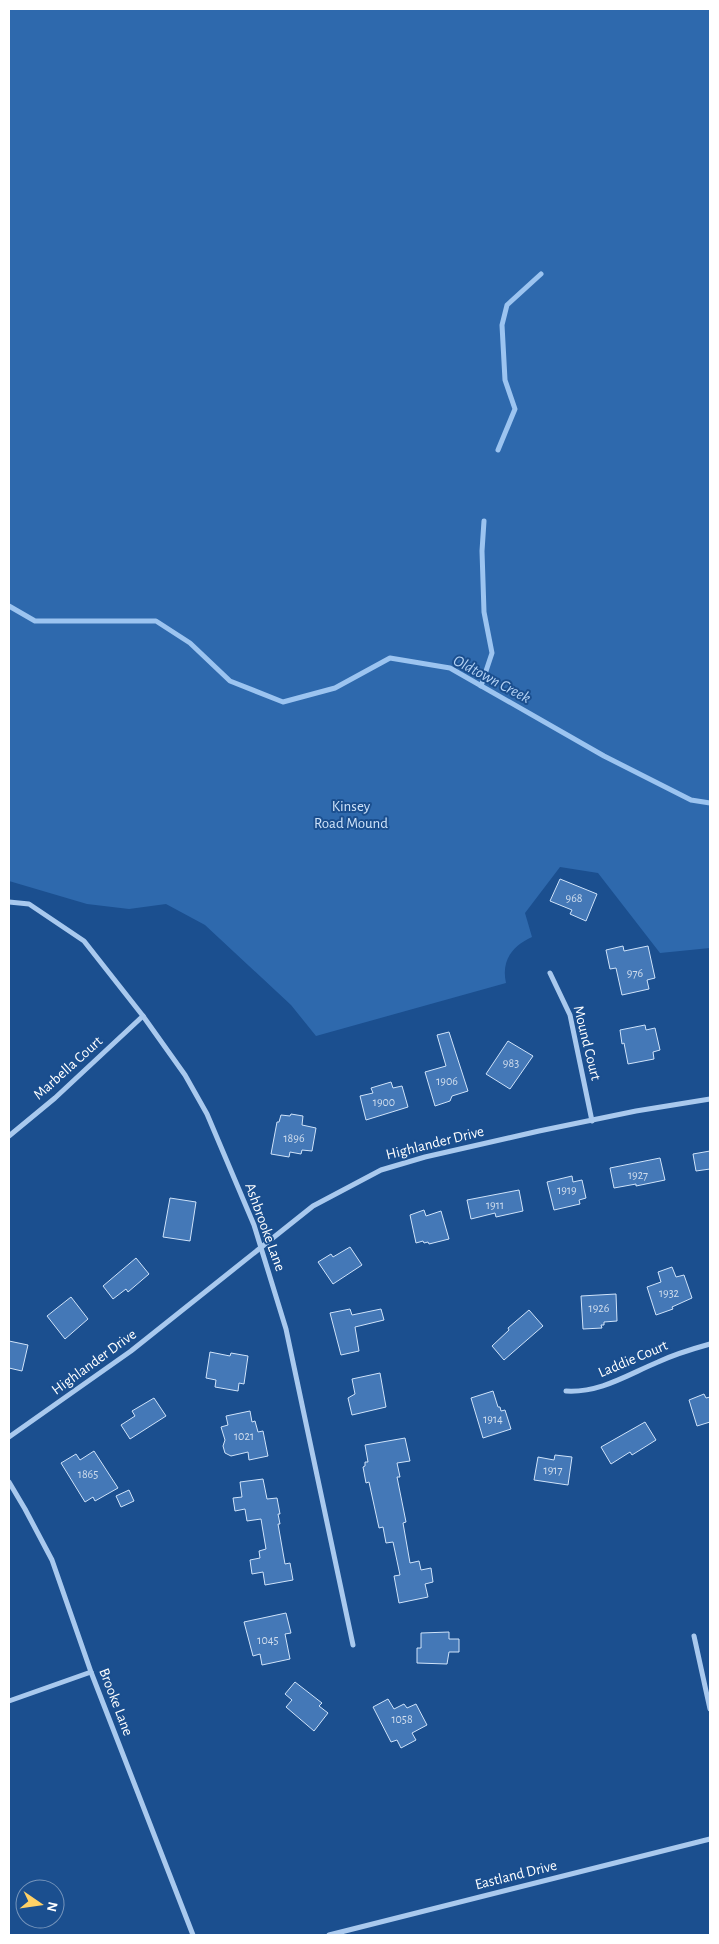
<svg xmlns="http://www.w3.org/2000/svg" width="719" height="1944" font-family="'Alegreya Sans',sans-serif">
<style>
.green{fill:#2e69ad}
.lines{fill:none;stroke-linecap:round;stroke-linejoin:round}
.stream{stroke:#9cc4f0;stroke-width:5}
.building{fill:#4478b7;stroke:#cfe3fa}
.minor{stroke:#a9c9ee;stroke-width:5}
.labels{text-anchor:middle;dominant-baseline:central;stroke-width:4;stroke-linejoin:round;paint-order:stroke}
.number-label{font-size:12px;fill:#d0dded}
.park-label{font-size:15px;fill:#cfe3fa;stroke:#1b4f8f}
.street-label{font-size:15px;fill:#fff;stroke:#1b4f8f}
.water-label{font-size:16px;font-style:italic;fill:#b5d3f5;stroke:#1b4f8f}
</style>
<rect width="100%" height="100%" fill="#1b4f8f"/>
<path class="green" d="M 9,9 L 710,9 L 710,948 L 660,953 L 598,873 L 560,867 L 525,913 L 532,937 C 512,946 501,961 506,983 L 316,1036 L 291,1005 L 205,925 L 166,904 L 129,909 L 87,904 L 9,881 Z"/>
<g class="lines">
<g class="stream">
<polyline points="498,450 515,409 505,380 502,325 507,305 541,274"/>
<polyline points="9,606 35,621 156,621 190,643 230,681 283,702 335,688 390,658 450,668 604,756 691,800 710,803"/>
<polyline points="481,686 492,653 484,612 482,551 484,521"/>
</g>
</g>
<g class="building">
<polygon points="560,879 597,894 586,921 570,914 572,910 550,901"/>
<polygon points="623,946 624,951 648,946 655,978 647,980 649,989 622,995 616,968 610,969 606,950"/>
<polygon points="645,1025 646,1030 655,1028 660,1050 653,1052 654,1059 628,1064 624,1043 622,1044 620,1030"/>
<polygon points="449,1032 468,1091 452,1096 450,1101 435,1106 425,1072 446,1066 437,1035"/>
<polygon points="508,1041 533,1056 510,1089 486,1074"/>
<polygon points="391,1082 393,1088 402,1086 408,1107 366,1120 360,1096 373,1093 371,1088"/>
<polygon points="291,1114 303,1116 302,1125 316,1128 312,1151 302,1150 301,1154 290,1152 289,1157 271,1154 277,1122 279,1122 281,1115 290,1116"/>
<polygon points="710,1151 710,1169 696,1171 693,1154"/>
<polygon points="660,1158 665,1180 636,1186 636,1184 614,1188 610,1168"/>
<polygon points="572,1176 573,1182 582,1180 586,1198 579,1200 580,1204 554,1210 547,1182"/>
<polygon points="519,1190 523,1211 496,1217 495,1213 471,1219 467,1200"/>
<polygon points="170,1198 196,1202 190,1241 163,1237"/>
<polygon points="424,1210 426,1216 441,1211 449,1239 429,1244 428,1242 424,1243 423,1241 416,1243 410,1215"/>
<polygon points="350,1247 362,1265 333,1284 318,1262 331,1254 333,1257"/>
<polygon points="136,1258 149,1274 128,1292 126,1289 113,1299 103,1286"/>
<polygon points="672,1267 676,1277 684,1275 692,1298 672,1307 673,1309 656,1315 647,1287 661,1282 658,1272"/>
<polygon points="616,1294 617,1321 604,1322 604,1325 601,1325 602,1328 583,1329 581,1296"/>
<polygon points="71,1297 88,1319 65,1339 47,1316"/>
<polygon points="350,1309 352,1315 381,1309 384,1320 355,1327 359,1351 341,1355 330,1313"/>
<polygon points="529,1310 543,1326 504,1360 492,1346 509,1330 508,1328"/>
<polygon points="9,1341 28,1345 22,1371 9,1368"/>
<polygon points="210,1352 230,1356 231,1353 248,1356 244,1384 239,1383 238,1391 215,1387 216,1380 206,1378"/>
<polygon points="380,1373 386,1407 352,1415 348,1398 355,1394 352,1379"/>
<polygon points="493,1391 498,1407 500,1407 501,1411 505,1410 511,1429 483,1438 471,1398"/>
<polygon points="704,1394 706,1398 710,1397 710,1422 697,1426 689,1400"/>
<polygon points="154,1398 166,1416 130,1439 121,1425 135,1416 132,1411"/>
<polygon points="250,1411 252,1422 255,1421 258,1432 263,1431 268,1456 249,1460 248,1452 231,1456 225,1453 223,1446 225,1440 221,1427 228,1425 226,1416"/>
<polygon points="645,1422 656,1440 632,1455 630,1452 611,1464 601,1447"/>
<polygon points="405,1438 410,1461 397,1463 400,1477 397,1477 406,1522 403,1523 410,1563 419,1561 421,1570 431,1568 433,1582 425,1584 428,1597 399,1603 394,1576 400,1575 393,1542 386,1543 383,1527 379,1528 369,1482 366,1483 363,1467 365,1466 365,1462 368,1462 365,1445"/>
<polygon points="94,1451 118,1488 95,1501 93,1497 85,1502 61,1463 76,1454 80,1460"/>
<polygon points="555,1455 572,1457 568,1485 534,1480 538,1457 554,1460"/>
<polygon points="263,1479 267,1499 277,1498 280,1514 278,1514 280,1524 278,1524 285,1564 290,1563 293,1580 265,1585 263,1572 252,1574 250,1560 260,1558 259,1551 266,1549 261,1519 247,1521 245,1509 235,1511 233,1498 242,1497 240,1482"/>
<polygon points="129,1490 134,1501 121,1507 116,1496"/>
<polygon points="286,1613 291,1633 285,1634 290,1659 262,1665 260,1654 253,1656 244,1622"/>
<polygon points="449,1632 449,1639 459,1639 459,1652 449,1652 447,1664 417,1663 417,1648 421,1648 421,1633"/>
<polygon points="295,1682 322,1703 319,1706 328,1713 314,1731 286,1707 292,1700 285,1694"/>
<polygon points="388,1699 394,1709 404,1704 407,1708 416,1704 427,1725 412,1733 416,1740 401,1748 397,1740 391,1742 373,1707"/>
</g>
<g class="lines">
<g class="minor">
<polyline points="9,902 29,904 84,941 143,1016 185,1075 207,1114 254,1225 286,1329 353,1645"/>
<polyline points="550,973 570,1015 592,1121"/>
<polyline points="9,1136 55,1098 143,1016"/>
<path d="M 566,1391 C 600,1393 627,1375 658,1362 C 675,1354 692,1349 710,1344"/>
<polyline points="9,1437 131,1351 313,1206 381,1170 425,1157 539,1131 636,1111 710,1099"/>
<polyline points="9,1482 25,1509 52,1560 91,1672 193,1935"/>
<polyline points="694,1636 710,1709"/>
<polyline points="9,1701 91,1672"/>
<polyline points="329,1935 710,1839"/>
</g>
</g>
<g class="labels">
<g class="number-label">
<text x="574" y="898">968</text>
<text x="635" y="973">976</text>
<text x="511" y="1063">983</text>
<text x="447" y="1081">1906</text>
<text x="384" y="1102">1900</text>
<text x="294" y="1138">1896</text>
<text x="638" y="1175">1927</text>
<text x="567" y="1190">1919</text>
<text x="495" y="1205">1911</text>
<text x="669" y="1293">1932</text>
<text x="599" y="1308">1926</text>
<text x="493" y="1419">1914</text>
<text x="244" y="1436">1021</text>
<text x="553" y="1470">1917</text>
<text x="88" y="1474">1865</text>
<text x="268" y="1640">1045</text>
<text x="402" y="1719">1058</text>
</g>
<g class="park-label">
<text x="351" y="806">Kinsey<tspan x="351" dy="17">Road Mound</tspan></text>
</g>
<g class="street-label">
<text transform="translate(587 1043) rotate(76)">Mound Court</text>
<text transform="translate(68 1068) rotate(-42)">Marbella Court</text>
<text transform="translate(435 1143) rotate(-14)">Highlander Drive</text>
<text transform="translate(265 1227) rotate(70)">Ashbrooke Lane</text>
<text transform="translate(633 1359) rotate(-23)">Laddie Court</text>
<text transform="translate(94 1362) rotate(-36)">Highlander Drive</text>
<text transform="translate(116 1702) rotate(69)">Brooke Lane</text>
<text transform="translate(516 1875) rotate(-14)">Eastland Drive</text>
</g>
<g class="water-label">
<text transform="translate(492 679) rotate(28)">Oldtown Creek</text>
</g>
</g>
<rect width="719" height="1944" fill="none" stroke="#ffffff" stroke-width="20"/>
<g transform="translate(40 1904) rotate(103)"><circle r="24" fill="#1b4f8f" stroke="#7695bc"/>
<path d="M0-4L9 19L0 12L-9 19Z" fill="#ffd166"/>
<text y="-8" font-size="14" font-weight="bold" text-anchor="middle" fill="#ffffff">N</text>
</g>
</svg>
